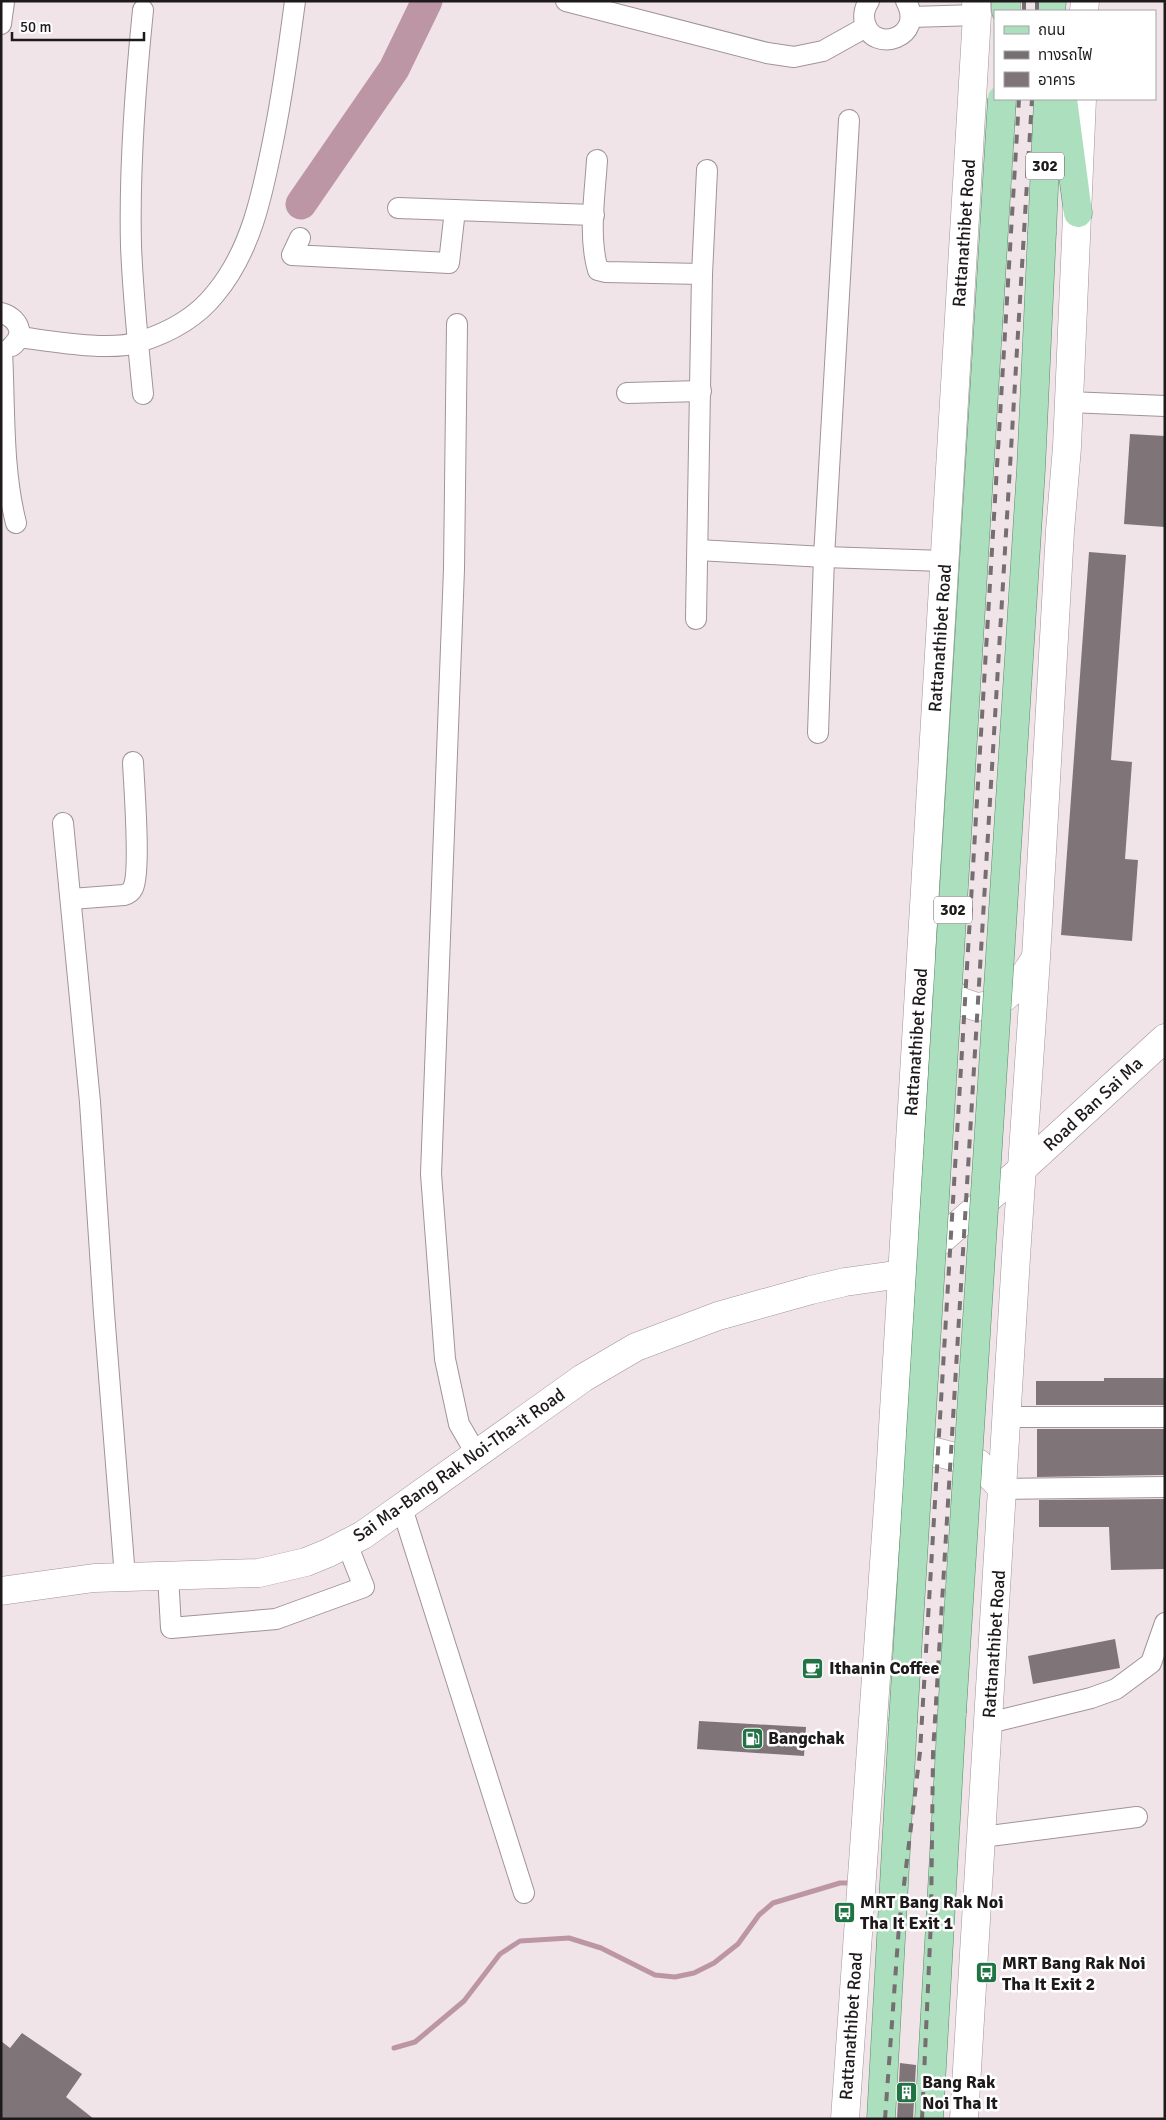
<svg xmlns="http://www.w3.org/2000/svg" width="1166" height="2120" font-family="Signika,'Noto Sans Thai',sans-serif">
<style>
.lines{fill:none;stroke-linecap:round;stroke-linejoin:round}
.stream{stroke:#bc96a4;stroke-width:5}
.river{stroke:#bc96a4;stroke-width:31}
.building{fill:#7f7478}
.street-casing{stroke:#a09499;stroke-width:22}
.secondary-casing{stroke:#a09499;stroke-width:29}
.primary-casing{stroke:#568c68;stroke-width:29}
.street{stroke:#fff;stroke-width:20}
.secondary{stroke:#fff;stroke-width:28}
.primary{stroke:#acdfbd;stroke-width:28}
.rail{stroke:#766f71;stroke-width:4;stroke-dasharray:9 9;stroke-linecap:butt}
.primary-bridge-casing{stroke:#568c68;stroke-width:29;stroke-linecap:butt}
.primary-bridge{stroke:#acdfbd;stroke-width:28}
.labels{text-anchor:middle;dominant-baseline:central;stroke-width:5;stroke-linejoin:round;paint-order:stroke}
.shield{fill:#fff;stroke:#625f5f;stroke-width:1}
.shield-label{font-size:16px;font-weight:bold;fill:#1e1a1b}
.street-label{font-size:18px;fill:#1e1a1b;stroke:#fff}
.poi-label{font-size:18px;font-weight:bold;fill:#1e1a1b;stroke:#fff;text-anchor:start}
</style>
<rect width="100%" height="100%" fill="#f0e4e8"/>
<g class="lines">
<polyline class="stream" points="394,2048 415,2042 464,2001 500,1954 520,1941 569,1938 601,1948 655,1975 675,1977 694,1973 714,1963 738,1944 759,1915 773,1903 840,1883 854,1883"/>
<polyline class="river" points="301,204 394,69 427,1"/>
</g>
<g class="building">
<polygon points="1130,434 1165,436 1165,527 1124,524"/>
<polygon points="1089,552 1126,555 1111,760 1132,762 1125,859 1138,860 1132,941 1061,935"/>
<polygon points="1104,1378 1164,1378 1165,1405 1036,1405 1036,1381 1104,1381"/>
<polygon points="1037,1429 1165,1429 1165,1475 1037,1477"/>
<polygon points="1164,1499 1165,1569 1111,1570 1109,1527 1039,1527 1039,1500"/>
<polygon points="1115,1639 1120,1668 1033,1684 1028,1656"/>
<polygon points="699,1721 806,1727 804,1756 697,1749"/>
<polygon points="22,2033 82,2074 66,2097 94,2119 1,2119 1,2041 10,2048"/>
<polygon points="900,2063 916,2065 913,2119 897,2119"/>
</g>
<g class="lines">
<defs>
<g id="street">
<polyline points="566,1 767,53 794,57 823,51 866,27"/>
<path d="M 869,1 C 864,9 863,15 865,23 C 873,54 926,38 906,1"/>
<polyline points="911,17 977,15"/>
<polyline points="1,24 4,2"/>
<path d="M 597,160 C 595,194 588,237 598,270 L 606,272 L 702,274"/>
<polyline points="398,208 594,215"/>
<polyline points="300,238 292,255 449,263 455,210"/>
<path d="M 1,313 C 17,317 27,334 12,346"/>
<polyline points="457,324 454,569 431,1174 445,1359 459,1424 477,1455"/>
<path d="M 19,337 C 51,341 110,352 139,342 C 168,333 196,318 215,294 C 252,250 263,191 274,136 C 283,91 289,47 295,1"/>
<path d="M 2,351 C 5,408 2,468 16,523"/>
<polyline points="627,393 701,391"/>
<path d="M 143,394 C 138,345 133,295 131,246 C 129,167 135,89 143,10"/>
<polyline points="1069,402 1165,406"/>
<polyline points="698,550 824,557 944,561"/>
<polyline points="696,619 702,274 707,170"/>
<polyline points="818,733 824,557 849,120"/>
<polyline points="63,823 90,1102 104,1313 125,1577"/>
<path d="M 71,899 L 124,895 C 128,894 131,892 133,888 C 141,872 134,785 133,762"/>
<polyline points="1006,1417 1165,1417"/>
<polyline points="1003,1489 1165,1487"/>
<polyline points="402,1508 524,1893"/>
<polyline points="168,1575 171,1628 276,1619 364,1587 347,1544"/>
<polyline points="989,1723 1091,1698 1116,1689 1151,1663 1165,1623"/>
<polyline points="982,1837 1137,1817"/>
</g>
<g id="secondary">
<polyline points="1084,11 1085,1"/>
<polyline points="935,974 959,1001 977,1007 996,1004 1017,987 1035,959"/>
<polyline points="919,1259 1022,1169 1165,1038"/>
<polyline points="899,1469 910,1459 936,1452 978,1463 1003,1489"/>
<polyline points="1,1591 94,1578 259,1573 306,1562 328,1553 363,1535 583,1378 636,1347 718,1316 811,1290 845,1282 902,1274"/>
<polyline points="845,2119 890,1478 977,15 976,1"/>
<polyline points="964,2119 1016,1257 1036,958 1060,531 1067,447 1082,99"/>
</g>
<g id="primary">
<polyline points="1006,11 1006,1"/>
<polyline points="1051,11 1052,1"/>
<polyline points="1063,99 1078,213"/>
<polyline points="1042,232 1048,99"/>
<polyline points="881,2119 903,1722"/>
<polyline points="929,2119 952,1712"/>
</g>
</defs>
<use href="#street" class="street-casing"/>
<use href="#secondary" class="secondary-casing"/>
<use href="#primary" class="primary-casing"/>
<use href="#street" class="street"/>
<use href="#secondary" class="secondary"/>
<use href="#primary" class="primary"/>
<g class="rail">
<polyline points="1024,11 1024,1"/>
<polyline points="1037,11 1037,1"/>
<polyline points="885,2119 899,1926 920,1752 1019,99"/>
<polyline points="922,2119 931,1921 933,1753 1032,99"/>
</g>
<defs>
<g id="primary-bridge">
<polyline points="952,1712 1031,469 1042,232"/>
<polyline points="903,1722 1002,99"/>
</g>
</defs>
<use href="#primary-bridge" class="primary-bridge-casing"/>
<use href="#primary-bridge" class="primary-bridge"/>
</g>
<defs>
<symbol id="cafe-square" viewBox="-11 -11 22 22"><rect x="-9" y="-9" width="18" height="18" rx="4" fill="#217344" stroke="#fff"/><path d="M-5.5-4.5H6V0H3Q3 3.5 0 3.5H-2.5Q-5.5 3.5-5.5 0ZM3-3.2v2h1.7v-2ZM-6 4.5H4V6H-6Z" fill="#fff"/></symbol>
<symbol id="fuel-square" viewBox="-11 -11 22 22"><rect x="-9" y="-9" width="18" height="18" rx="4" fill="#217344" stroke="#fff"/><path d="M-5.5-6h7V0h2V4h1.3V-2.5L3-4.5l.8-.8L6-3V5H2.5V1h-1V6h-7ZM-4.2-4.7v3.2H.2V-4.7Z" fill="#fff"/></symbol>
<symbol id="bus-square" viewBox="-11 -11 22 22"><rect x="-9" y="-9" width="18" height="18" rx="4" fill="#217344" stroke="#fff"/><path d="M-5-6H5V4H4V6H2V4H-2V6H-4V4H-5ZM-3.5-4V0h7V-4ZM-3.5 1.2v1.5H-2V1.2ZM2 1.2v1.5H3.5V1.2Z" fill="#fff"/></symbol>
<symbol id="building-square" viewBox="-11 -11 22 22"><rect x="-9" y="-9" width="18" height="18" rx="4" fill="#217344" stroke="#fff"/><path d="M-4-6H4V6H1V3H-1V6H-4ZM-2.5-4.3h1.7v1.8h-1.7ZM.8-4.3h1.7v1.8H.8ZM-2.5-1h1.7V.8h-1.7ZM.8-1h1.7V.8H.8Z" fill="#fff"/></symbol>
</defs>
<g fill-rule="evenodd">
<use href="#cafe-square" x="800" y="1656" width="25" height="25"/>
<use href="#fuel-square" x="740" y="1726" width="25" height="25"/>
<use href="#bus-square" x="832" y="1900" width="25" height="25"/>
<use href="#bus-square" x="974" y="1960" width="25" height="25"/>
<use href="#building-square" x="894" y="2080" width="25" height="25"/>
</g>
<g class="labels">
<g class="shield">
<rect x="1026" y="152.5" width="38" height="27" rx="4"/>
<rect x="934" y="896.5" width="38" height="27" rx="4"/>
</g>
<g class="shield-label">
<text x="1045" y="166">302</text>
<text x="953" y="910">302</text>
</g>
<g class="street-label">
<text transform="translate(964 233) rotate(-86)">Rattanathibet Road</text>
<text transform="translate(940 638) rotate(-86)">Rattanathibet Road</text>
<text transform="translate(916 1042) rotate(-86)">Rattanathibet Road</text>
<text transform="translate(1093 1104) rotate(-43)">Road Ban Sai Ma</text>
<text transform="translate(459 1465) rotate(-35)">Sai Ma-Bang Rak Noi-Tha-it Road</text>
<text transform="translate(994 1644) rotate(-86)">Rattanathibet Road</text>
<text transform="translate(851 2026) rotate(-86)">Rattanathibet Road</text>
</g>
<g class="poi-label">
<text x="829" y="1668">Ithanin Coffee</text>
<text x="768" y="1738">Bangchak</text>
<text x="860" y="1902">MRT Bang Rak Noi<tspan x="860" dy="21">Tha It Exit 1</tspan></text>
<text x="1002" y="1963">MRT Bang Rak Noi<tspan x="1002" dy="21">Tha It Exit 2</tspan></text>
<text x="922" y="2082">Bang Rak<tspan x="922" dy="21">Noi Tha It</tspan></text>
</g>
</g>
<rect width="1166" height="2120" fill="none" stroke="#1e1a1b" stroke-width="5"/>
<rect x="994" y="10" width="162" height="90" fill="#ffffff" stroke="#a5a3a4"/>
<rect x="1004" y="26" width="25" height="8" fill="#acdfbd" stroke="#a5a3a4"/>
<text x="1038" y="35" font-size="15" fill="#1e1a1b">ถนน</text>
<rect x="1004" y="51" width="25" height="8" fill="#766f71" stroke="#a5a3a4"/>
<text x="1038" y="60" font-size="15" fill="#1e1a1b">ทางรถไฟ</text>
<rect x="1004" y="72" width="25" height="15" fill="#7f7478" stroke="#a5a3a4"/>
<text x="1038" y="85" font-size="15" fill="#1e1a1b">อาคาร</text>
<path d="M12 32v8h132v-8" fill="none" stroke="#1e1a1b" stroke-width="2.5"/>
<text x="20" y="32" font-size="15" fill="#1e1a1b" stroke="#ffffff" stroke-width="4" paint-order="stroke">50 m</text>
</svg>
